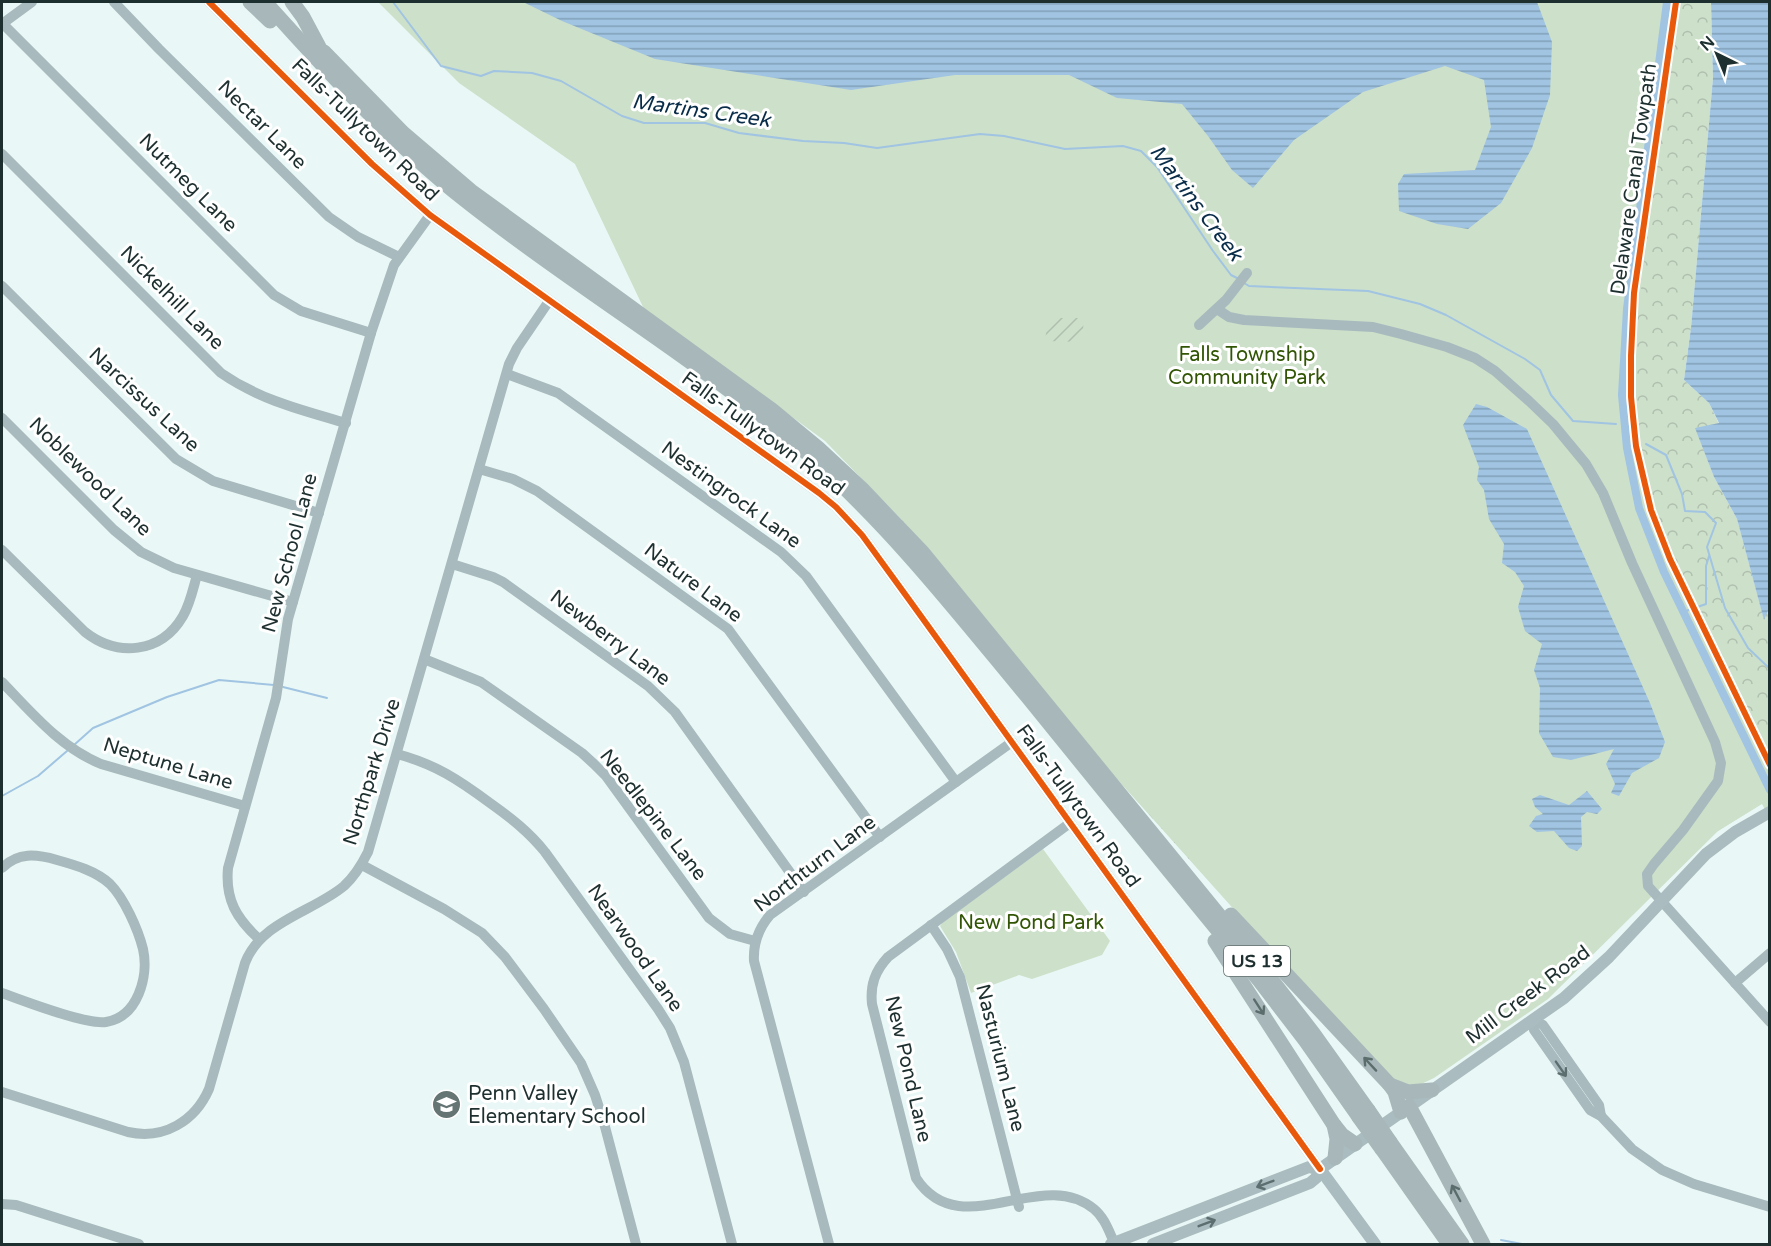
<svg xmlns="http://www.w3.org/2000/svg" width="1771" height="1246" font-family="'Varela Round',sans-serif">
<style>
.forest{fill:url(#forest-crowns)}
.park{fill:#cde0ca}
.garden{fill:url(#garden-furrows)}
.water{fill:url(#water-rules)}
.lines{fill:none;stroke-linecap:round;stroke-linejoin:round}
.stream{stroke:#a0c4e2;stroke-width:2}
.canal{stroke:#a0c4e2;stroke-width:8}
.minor{stroke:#a8babe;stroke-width:10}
.major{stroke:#aabcbf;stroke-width:12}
.highway{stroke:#a8b8ba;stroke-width:15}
.highway-bridge{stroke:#a8b8ba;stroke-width:15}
.cycleway-casing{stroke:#fff;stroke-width:10}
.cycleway{stroke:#e8590c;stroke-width:6}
.oneway{stroke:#5c6d6d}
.oneway2{stroke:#5c6e6f}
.labels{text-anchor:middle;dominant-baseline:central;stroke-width:6;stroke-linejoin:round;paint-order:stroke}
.shield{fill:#fff;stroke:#616d6d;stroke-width:1.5}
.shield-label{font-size:18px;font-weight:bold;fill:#1d2f2e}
.street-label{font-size:20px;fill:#1d2f2e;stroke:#fff}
.park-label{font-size:20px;fill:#315504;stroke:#fff}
.poi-label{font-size:20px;fill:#1d2f2e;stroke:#fff;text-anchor:start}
.water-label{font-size:21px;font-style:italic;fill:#092c49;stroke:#fff}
</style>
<defs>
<pattern id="forest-crowns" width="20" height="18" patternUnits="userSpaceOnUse" patternTransform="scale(1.5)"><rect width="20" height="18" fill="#cde0ca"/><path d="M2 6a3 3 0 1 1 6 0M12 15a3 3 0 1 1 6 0" fill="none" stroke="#b0c0ae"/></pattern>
<pattern id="garden-furrows" width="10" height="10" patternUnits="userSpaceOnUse" patternTransform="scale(1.5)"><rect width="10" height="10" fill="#cde0ca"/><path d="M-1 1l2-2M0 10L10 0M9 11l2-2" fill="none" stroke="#b0c0ae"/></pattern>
<pattern id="water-rules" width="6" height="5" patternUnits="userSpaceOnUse" patternTransform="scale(1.5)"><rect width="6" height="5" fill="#a0c4e2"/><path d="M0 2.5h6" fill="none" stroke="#82a0b8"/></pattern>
</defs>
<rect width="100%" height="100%" fill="#e9f8f6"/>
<polygon class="forest" points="1622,2 1711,2 1713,78 1691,328 1684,380 1709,403 1719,424 1696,429 1714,477 1737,519 1764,619 1769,606 1769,799 1718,831 1264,943 1093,752 874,486"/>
<g class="park">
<polygon points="378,2 1679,2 1648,227 1635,343 1635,400 1645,472 1652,502 1674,561 1769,761 1769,817 1762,804 1718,831 1548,999 1434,1078 1415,1087 1392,1079 1213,885 1093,752 905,523 825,441 644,309 575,164 459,83"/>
<polygon points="1043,849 1110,941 1102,955 1032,979 1019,975 971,993 956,952 940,926 943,922"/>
</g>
<polygon class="garden" points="1048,318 1084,318 1082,342 1045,341"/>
<g class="water">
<polygon points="523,2 1537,2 1552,42 1550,95 1532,148 1501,203 1468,229 1437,224 1399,211 1398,184 1404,174 1475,170 1491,127 1484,80 1445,66 1363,92 1294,140 1253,188 1232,170 1208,136 1182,104 1117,98 1069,75 955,75 851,90 655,59 562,21"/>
<polygon points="1711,2 1769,2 1770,606 1764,620 1737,519 1714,477 1695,428 1719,423 1709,403 1684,380 1691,328 1713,78"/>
<polygon points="1476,404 1487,407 1527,429 1650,703 1665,742 1659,758 1632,773 1619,796 1611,793 1615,784 1606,764 1614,749 1571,760 1553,757 1539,733 1540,688 1534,670 1542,644 1525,631 1518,607 1524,586 1515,572 1502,563 1504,544 1489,519 1484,490 1477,480 1479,467 1463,425"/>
<polygon points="1587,791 1602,809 1597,814 1587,812 1581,817 1582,846 1577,851 1569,848 1554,831 1537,832 1529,826 1536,816 1543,814 1535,807 1532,799 1540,795 1569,805"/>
</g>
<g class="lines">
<g class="stream">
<polyline points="393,2 441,66 481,76 494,71 532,73 561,81 622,116 644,123 705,123 739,133 803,141 844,143 877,148 980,134 1004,136 1065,149 1123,146 1141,151 1157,167 1213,251 1231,275 1237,278"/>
<polyline points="1244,283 1249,286 1368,291 1420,304 1446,315 1525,359 1540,370 1551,395 1573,421 1616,424"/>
<polyline points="1646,444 1666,455 1682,494 1685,511 1705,512 1716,523 1707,547 1725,608 1748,648 1770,669"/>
<polyline points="1683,612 1706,604 1706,566 1709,556"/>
<polyline points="283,687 327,698"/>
<polyline points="74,745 93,728 167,697 219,680 274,685"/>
<polyline points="2,796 38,776 67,751"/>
<polyline points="1501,1240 1522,1244"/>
</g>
<polyline class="canal" points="1667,2 1627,309 1622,395 1627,448 1639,508 1664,572 1770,790"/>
<g class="minor">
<polyline points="114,2 159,49 329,217 358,237 399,257"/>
<polyline points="209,2 372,164 430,215 819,493 836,507 862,535 910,601 1320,1169"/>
<polyline points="2,23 274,295 301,311 371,333"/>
<polyline points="2,24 32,2"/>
<path d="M 2,154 L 221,373 C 260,400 301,410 346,423"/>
<polyline points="2,286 176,459 213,481 319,513"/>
<polyline points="1217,309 1229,317 1244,320 1373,327 1401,334 1447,347 1475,358 1495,371 1529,401 1553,424 1586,464 1603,493 1632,563 1715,742 1721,763 1718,781 1683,830 1654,864 1647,874 1648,886 1770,1022"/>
<polyline points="1199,325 1226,300 1247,273"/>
<polyline points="507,374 558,393 781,552 806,576 956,782"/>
<polyline points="2,418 114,530 141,552 174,568 293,602"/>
<polyline points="479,469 513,479 537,491 728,629 880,837"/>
<path d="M 2,550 L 85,632 C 117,657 161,654 183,616 C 190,604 193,589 197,575"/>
<polyline points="452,564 493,577 503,582 648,686 675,712 804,892"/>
<polyline points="424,659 481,682 582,753 594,764 606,776 709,918 730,934 755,941"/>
<path d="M 2,682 C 32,713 60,747 101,764 L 245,806"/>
<path d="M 397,754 C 435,764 459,780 490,803 C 511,818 529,832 545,852 L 658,1009 L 670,1028 L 684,1062 L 732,1244"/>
<path d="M 1070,823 L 888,957 C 875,971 870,985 872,1004 L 916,1178 C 960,1246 1041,1165 1094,1209 C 1105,1218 1109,1232 1115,1244"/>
<polyline points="362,865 444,909 482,933 505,957 544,1009 581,1063 595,1095 604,1123 636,1244"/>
<path d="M 2,868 C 18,852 36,854 57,860 C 75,865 96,871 110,884 C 124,898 138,929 143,949 C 149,976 138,1017 106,1022 C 86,1025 24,1001 2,993"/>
<polyline points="931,925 947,949 960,977 1019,1207"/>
<path d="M 259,939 C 237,919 225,900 228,868 L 276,698 L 288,619 L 371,333 L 394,265 L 430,215"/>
<polyline points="1735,983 1770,953"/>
<polyline points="1533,1020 1534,1030 1590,1110 1601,1116 1632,1149 1662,1170 1694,1184 1770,1207"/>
<polyline points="1533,1020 1543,1025 1599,1105 1601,1116"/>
<path d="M 2,1092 L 128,1132 C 164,1140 195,1121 209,1089 L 245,963 C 261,921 313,912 344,886 C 355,876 362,864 368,852 L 509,364 L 517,348 L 549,301"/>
<polyline points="2,1204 16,1205 139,1244"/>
<path d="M 829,1244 L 754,961 C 753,943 758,929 770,915 L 1012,742"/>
</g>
<g class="major">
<polyline points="1320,1169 1564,998 1609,957 1706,854 1735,832 1770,812"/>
<polyline points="1320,1169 1375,1244"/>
<polyline points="1111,1244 1309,1167 1320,1169"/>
<polyline points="1153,1244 1310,1183 1316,1178 1320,1169"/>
</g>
<g class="highway">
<polyline points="250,2 270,21"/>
<path d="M 265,2 C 328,72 391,141 465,200 C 577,289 703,361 810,456 C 892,528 958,613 1027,696 C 1104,791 1181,886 1259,980 L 1305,1040 L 1359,1117"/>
<polyline points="292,2 303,17 319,47"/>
<polyline points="324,52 403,133 471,191 772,410 818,448 862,489 923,553 1267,974 1313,1033 1368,1110"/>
<polyline points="1231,915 1390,1085 1395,1092 1401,1112"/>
<polyline points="1215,941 1334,1125 1342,1135 1355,1144"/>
<polyline points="1390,1085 1408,1092 1432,1090"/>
<polyline points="1409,1106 1483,1244"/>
<polyline points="1334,1125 1337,1139 1335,1158"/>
<polyline points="1390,1142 1462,1244"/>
<polyline points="1382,1149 1449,1244"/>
</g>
<g class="highway-bridge">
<polyline points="1368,1110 1390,1142"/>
<polyline points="1359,1117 1382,1149"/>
</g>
<defs>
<g id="cycleway">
<polyline points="209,2 372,164 430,215 819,493 836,507 862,535 910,601 1320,1169"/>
<polyline points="1676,2 1634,293 1631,356 1631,397 1636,446 1651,510 1670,559 1770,765"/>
</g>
</defs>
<use href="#cycleway" class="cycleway-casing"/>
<use href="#cycleway" class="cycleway"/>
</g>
<defs><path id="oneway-shaft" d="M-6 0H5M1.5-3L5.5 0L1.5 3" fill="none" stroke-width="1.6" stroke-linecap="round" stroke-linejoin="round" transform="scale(1.5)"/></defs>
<g class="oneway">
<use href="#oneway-shaft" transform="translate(1259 1007) rotate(57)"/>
<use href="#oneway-shaft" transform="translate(1370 1064) rotate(-133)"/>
<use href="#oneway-shaft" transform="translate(1456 1193) rotate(-118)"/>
</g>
<g class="oneway2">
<use href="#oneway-shaft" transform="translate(1561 1069) rotate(55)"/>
<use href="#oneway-shaft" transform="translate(1265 1184) rotate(159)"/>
<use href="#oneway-shaft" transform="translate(1207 1223) rotate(-21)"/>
</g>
<defs>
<symbol id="school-disc" viewBox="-11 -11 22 22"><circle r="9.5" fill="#647574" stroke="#fff"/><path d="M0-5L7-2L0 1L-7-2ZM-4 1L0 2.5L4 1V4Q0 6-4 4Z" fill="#fff"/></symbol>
</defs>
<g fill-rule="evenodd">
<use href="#school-disc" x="430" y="1088" width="33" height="33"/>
</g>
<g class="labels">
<rect class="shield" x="1224" y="946" width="66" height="30" rx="4.5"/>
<g class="shield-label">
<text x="1257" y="961">US 13</text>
</g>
<g class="street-label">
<text transform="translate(262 125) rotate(45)">Nectar Lane</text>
<text transform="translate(365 130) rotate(44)">Falls-Tullytown Road</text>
<text transform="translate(1634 179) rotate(-82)">Delaware Canal Towpath</text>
<text transform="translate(188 183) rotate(45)">Nutmeg Lane</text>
<text transform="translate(172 298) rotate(45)">Nickelhill Lane</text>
<text transform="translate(144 400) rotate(43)">Narcissus Lane</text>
<text transform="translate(763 434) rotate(36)">Falls-Tullytown Road</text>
<text transform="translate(90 477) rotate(44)">Noblewood Lane</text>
<text transform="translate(731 495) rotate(36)">Nestingrock Lane</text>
<text transform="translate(290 553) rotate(-75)">New School Lane</text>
<text transform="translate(693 583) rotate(37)">Nature Lane</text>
<text transform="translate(610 638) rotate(37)">Newberry Lane</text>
<text transform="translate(168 764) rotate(17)">Neptune Lane</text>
<text transform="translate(372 772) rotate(-73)">Northpark Drive</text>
<text transform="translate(1078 806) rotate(54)">Falls-Tullytown Road</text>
<text transform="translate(653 815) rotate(52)">Needlepine Lane</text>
<text transform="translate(815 864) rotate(-37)">Northturn Lane</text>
<text transform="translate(635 948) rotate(55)">Nearwood Lane</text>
<text transform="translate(1528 995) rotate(-37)">Mill Creek Road</text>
<text transform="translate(1000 1058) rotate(76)">Nasturium Lane</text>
<text transform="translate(908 1069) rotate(77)">New Pond Lane</text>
</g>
<g class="park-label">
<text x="1247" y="355">Falls Township<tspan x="1247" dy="23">Community Park</tspan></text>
<text x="1031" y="923">New Pond Park</text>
</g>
<g class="poi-label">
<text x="468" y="1094">Penn Valley<tspan x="468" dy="23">Elementary School</tspan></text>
</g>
<g class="water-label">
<text transform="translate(701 111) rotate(8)">Martins Creek</text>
<text transform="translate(1196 203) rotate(53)">Martins Creek</text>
</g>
</g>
<rect width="1771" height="1246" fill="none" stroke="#1d2f2e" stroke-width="6"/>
<g transform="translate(1717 54) rotate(317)" stroke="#ffffff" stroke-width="4.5" paint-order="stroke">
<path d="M0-4.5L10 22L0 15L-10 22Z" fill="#1d2f2e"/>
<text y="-9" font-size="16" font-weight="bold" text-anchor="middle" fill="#1d2f2e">N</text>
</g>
</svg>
